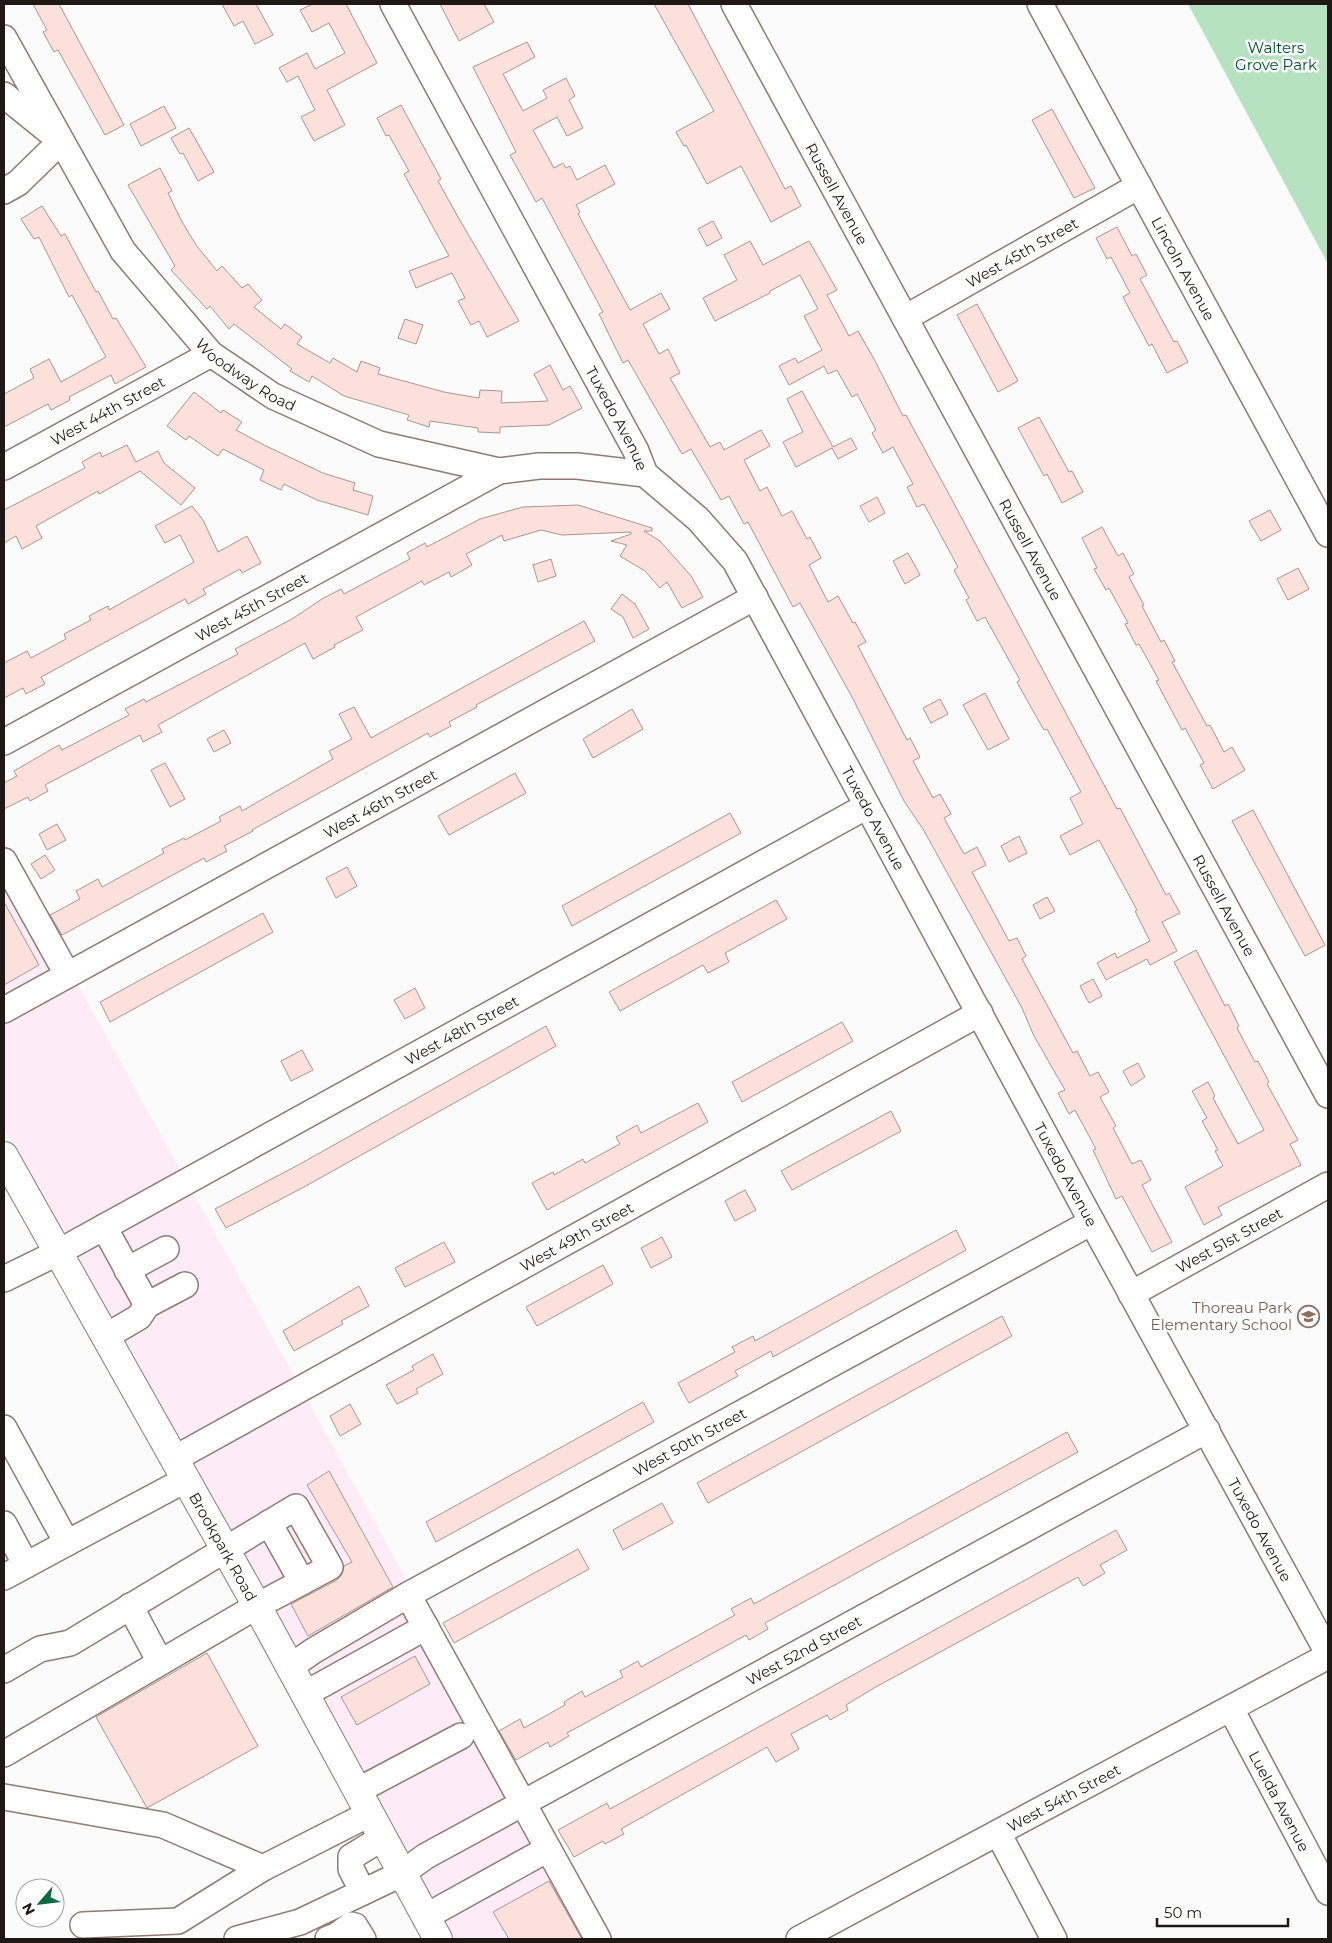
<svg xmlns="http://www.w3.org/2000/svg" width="1332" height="1943" font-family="Montserrat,sans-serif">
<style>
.commercial{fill:#fdecf8}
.green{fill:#b6e2c1}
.building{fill:#fbe0dc;stroke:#ad9490}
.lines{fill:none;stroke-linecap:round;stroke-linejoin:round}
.minor-casing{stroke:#907b71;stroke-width:28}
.major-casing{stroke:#907b71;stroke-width:30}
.minor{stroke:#fff;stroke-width:25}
.major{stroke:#fff;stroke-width:28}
.labels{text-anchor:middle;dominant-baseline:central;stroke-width:5;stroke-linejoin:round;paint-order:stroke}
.park-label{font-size:15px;fill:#004f24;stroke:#fff}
.street-label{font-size:15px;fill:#201814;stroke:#fff}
.education-label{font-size:15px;fill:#785e54;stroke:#fff;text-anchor:end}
</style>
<rect width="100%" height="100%" fill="#fbfbfb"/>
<polygon class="commercial" points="4,851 605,1939 452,1939 4,1129"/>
<polygon class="green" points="1188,4 1328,4 1328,264"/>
<g class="building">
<polygon points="33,4 59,4 124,125 105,135 58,50 54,52 43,32 47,30"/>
<polygon points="222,4 256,4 273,35 255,44 243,21 234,26"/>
<polygon points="313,4 346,4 377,63 327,90 345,125 314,141 301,117 315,110 298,76 287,82 279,68 307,53 315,69 345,53 329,23 312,32 300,10"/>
<polygon points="440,4 484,4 494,22 459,41"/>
<polygon points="654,4 688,4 785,189 791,186 801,206 771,222 741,166 707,184 686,145 684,146 676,132 714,111"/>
<polygon points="527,42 535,57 503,74 523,111 547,98 543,90 566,78 575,96 569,100 583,128 567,136 557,117 533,130 554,168 563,163 566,168 570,166 577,180 605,165 615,184 576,205 580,212 578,214 630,310 661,293 670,309 643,324 659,354 668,349 680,373 670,378 710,447 720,442 724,450 761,430 770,446 744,460 760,491 767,487 782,516 792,511 807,539 810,537 821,558 809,565 828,602 838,596 853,623 855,622 866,642 858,646 907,740 910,738 920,757 913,761 933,798 940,794 951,814 944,818 964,854 977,847 986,865 972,872 1009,941 1017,938 1026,956 1022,959 1073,1053 1077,1051 1090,1076 1098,1072 1109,1092 1100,1097 1116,1126 1113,1128 1132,1164 1141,1160 1151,1180 1142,1185 1172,1242 1152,1252 1122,1196 1116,1199 1093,1150 1096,1149 1075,1110 1069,1114 1058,1093 1065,1090 1034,1036 1022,1008 923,829 904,801 852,697 800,603 793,607 748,522 744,524 729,496 721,500 691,449 682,454 628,360 623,363 599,314 603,312 542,198 536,202 510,155 516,152 473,67"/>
<polygon points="401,105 441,179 438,181 458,217 519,321 487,337 479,321 471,325 458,301 465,298 452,273 416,288 409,271 449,256 404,174 409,171 389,135 386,136 377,118"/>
<polygon points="164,106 176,128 141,146 130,124"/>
<polygon points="1052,109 1095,188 1074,198 1032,120"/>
<polygon points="189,128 214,172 198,181 183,153 180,154 171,138"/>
<polygon points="160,168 172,191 168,193 181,220 196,245 217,271 222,266 242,288 248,284 262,300 254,307 281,329 285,324 302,337 297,344 330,363 333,358 357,372 361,361 380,368 378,374 444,392 479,398 480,390 502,391 501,403 548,401 534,374 550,365 563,390 570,386 582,408 549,425 500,427 500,433 478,432 478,428 430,421 429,427 407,420 409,415 344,396 312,376 309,382 290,371 292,369 234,324 229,329 210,306 207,309 171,270 175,266 128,185"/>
<polygon points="42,206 61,236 65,234 96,292 98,291 113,319 116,318 146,367 115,384 111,375 69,397 70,400 51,410 48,404 4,427 4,394 34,378 30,369 49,359 61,382 106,357 72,295 69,297 39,237 34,239 21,219"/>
<polygon points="713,221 722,238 707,246 698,229"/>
<polygon points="1117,227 1132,256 1136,254 1147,275 1140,279 1174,342 1177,341 1188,362 1167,373 1152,344 1149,346 1123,297 1130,293 1111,257 1107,259 1096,238"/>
<polygon points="750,241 763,265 809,241 837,290 827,295 849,336 858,331 874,359 903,416 906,415 951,498 1117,809 1120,808 1166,895 1169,893 1180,913 1162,922 1177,951 1150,965 1147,959 1106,980 1097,963 1115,953 1117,958 1150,941 1135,911 1137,910 1099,840 1070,855 1060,836 1083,824 1070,798 1081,792 1047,729 1044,730 1028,702 1017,682 1020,680 985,617 977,621 966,600 969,598 954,570 958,567 924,504 917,507 907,487 913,484 893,447 883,453 872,433 876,430 857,394 852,397 837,370 828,374 824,366 789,385 779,366 795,358 798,363 822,350 804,316 818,309 800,275 770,291 770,293 715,321 703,298 737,280 724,255"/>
<polygon points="977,304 1018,381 998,392 957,315"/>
<polygon points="405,319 423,325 416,344 398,338"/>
<polygon points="802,391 833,447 851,438 857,449 838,459 832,448 796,467 783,442 803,432 787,399"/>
<polygon points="194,392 221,413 223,410 242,422 236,430 264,445 323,473 355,483 353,490 373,496 368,515 317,500 284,484 281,490 260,480 264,470 223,449 218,456 189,436 186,440 167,426"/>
<polygon points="1039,417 1069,472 1072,471 1083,492 1062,503 1047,474 1044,476 1018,428"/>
<polygon points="127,445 136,462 158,451 164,463 195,488 181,505 140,471 99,494 98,491 36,526 42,538 22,549 16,536 4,543 4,510 85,468 82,462 100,452 102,457"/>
<polygon points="877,497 885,513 869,522 860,506"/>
<polygon points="578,505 652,528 652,531 644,531 660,541 691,576 703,597 682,608 667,582 660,588 645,571 620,556 627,545 611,541 631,534 631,532 562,535 541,530 504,541 502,535 466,554 472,565 451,577 449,572 424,585 422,581 356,617 363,630 334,645 335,647 313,659 305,643 158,725 162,732 143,742 140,735 45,785 48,791 30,801 28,797 4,809 4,783 17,776 14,771 59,745 62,750 129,715 125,709 144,699 146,702 238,654 235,649 292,619 322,599 341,589 344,594 410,559 407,553 425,543 427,547 480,519 523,507"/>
<polygon points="192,506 203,520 218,552 247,536 261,563 242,573 240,569 203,589 206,594 188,604 185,599 41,677 45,684 26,694 23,688 4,698 4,663 27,651 31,658 66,639 64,634 91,620 89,616 108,606 109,610 194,562 180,535 165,543 155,526"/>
<polygon points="1270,510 1281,530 1261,541 1249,521"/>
<polygon points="1102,527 1118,556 1123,553 1134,574 1129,577 1144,605 1142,606 1161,642 1164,640 1175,661 1172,662 1207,726 1210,725 1224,752 1232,747 1245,770 1213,789 1200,765 1204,763 1185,728 1182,730 1156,681 1159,680 1139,644 1136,645 1125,624 1128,623 1109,588 1106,590 1094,569 1097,568 1082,538"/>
<polygon points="908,553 920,575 905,584 893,561"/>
<polygon points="551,559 556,576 538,582 533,565"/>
<polygon points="1298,568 1309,589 1288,600 1277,579"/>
<polygon points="622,594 635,604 649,629 633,638 623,617 611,609"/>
<polygon points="584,621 595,641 476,705 477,707 449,722 451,726 430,737 428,733 252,830 253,831 224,846 227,851 206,862 204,858 62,935 50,915 80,899 76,891 98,879 102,887 164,853 162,849 184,838 185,840 221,821 219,817 240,806 242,811 333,759 329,751 352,739 339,714 354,707 371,738"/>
<polygon points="985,693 1009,739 988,750 963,705"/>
<polygon points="940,699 948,714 931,723 923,708"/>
<polygon points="632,709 643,729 593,758 583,739"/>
<polygon points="224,730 231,743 214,752 207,739"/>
<polygon points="165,763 185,799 170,807 151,770"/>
<polygon points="515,773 526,793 449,835 438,816"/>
<polygon points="1253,810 1325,945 1305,956 1232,821"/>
<polygon points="730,813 741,833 572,926 562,906"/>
<polygon points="57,824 66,840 47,850 39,834"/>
<polygon points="1019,836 1027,853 1009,862 1001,846"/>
<polygon points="45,855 55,870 41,879 31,864"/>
<polygon points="347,867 357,886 336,898 326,878"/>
<polygon points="1047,897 1055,911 1040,919 1033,905"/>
<polygon points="776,900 787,919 725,953 729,962 708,973 703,965 620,1011 609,992"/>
<polygon points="4,902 39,965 4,985"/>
<polygon points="263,913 273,932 110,1022 100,1002"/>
<polygon points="1196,950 1225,1006 1228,1004 1239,1026 1237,1028 1255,1062 1258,1061 1269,1082 1267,1084 1298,1140 1290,1144 1301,1165 1218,1207 1222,1215 1204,1225 1185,1187 1223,1166 1215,1151 1218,1150 1202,1121 1207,1118 1192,1091 1208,1082 1215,1096 1213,1098 1238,1144 1264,1130 1174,962"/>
<polygon points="1093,979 1102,996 1089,1003 1080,986"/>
<polygon points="415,988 425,1008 405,1019 394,1000"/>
<polygon points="842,1022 853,1041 742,1102 732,1082"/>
<polygon points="546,1026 556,1046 304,1187 226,1228 215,1209 300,1164"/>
<polygon points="302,1050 313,1070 291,1081 281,1061"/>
<polygon points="1138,1063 1145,1077 1131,1086 1123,1071"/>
<polygon points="698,1103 708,1122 547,1210 532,1183 553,1172 554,1175 583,1159 585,1163 620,1144 616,1137 637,1125 641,1133"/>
<polygon points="891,1111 901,1131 792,1190 781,1171"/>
<polygon points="745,1190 756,1210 735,1221 725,1201"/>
<polygon points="956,1230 966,1250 773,1357 771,1351 735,1371 738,1376 689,1403 678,1383 735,1352 732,1347 753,1336 755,1341"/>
<polygon points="662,1237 672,1257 651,1268 641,1248"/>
<polygon points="444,1242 455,1262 405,1287 395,1268"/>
<polygon points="603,1265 613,1284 537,1326 526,1307"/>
<polygon points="359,1286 369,1306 341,1321 343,1324 294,1351 283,1331"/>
<polygon points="1002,1316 1012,1336 708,1503 697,1483"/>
<polygon points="433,1354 443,1374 416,1389 418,1393 397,1404 386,1385 414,1370 412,1366"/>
<polygon points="643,1402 654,1422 436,1542 426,1522"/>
<polygon points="350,1404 361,1424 340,1436 330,1416"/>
<polygon points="1067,1432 1078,1452 765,1623 768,1629 749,1640 746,1635 567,1733 569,1736 550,1747 548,1742 516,1760 499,1731 520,1719 524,1728 565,1705 564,1702 582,1691 585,1697 623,1677 620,1671 638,1661 641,1667 735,1615 731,1609 751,1598 754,1604"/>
<polygon points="329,1471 393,1587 308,1636 291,1604 337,1580 342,1574 344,1566 352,1562 307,1485"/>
<polygon points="662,1503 673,1523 623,1550 613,1530"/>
<polygon points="1116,1530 1127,1550 1100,1565 1105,1573 1083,1586 1078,1577 874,1688 846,1705 848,1710 830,1720 827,1715 791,1734 799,1749 776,1762 767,1747 621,1829 624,1834 605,1844 603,1841 574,1857 558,1830 607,1803 610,1809"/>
<polygon points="578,1549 589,1569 454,1643 443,1623"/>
<polygon points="207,1653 258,1746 147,1808 96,1717"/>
<polygon points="415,1656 430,1684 357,1725 341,1697"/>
<polygon points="549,1881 582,1939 509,1939 493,1912"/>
</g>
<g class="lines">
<defs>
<g id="minor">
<path id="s1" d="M 393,4 L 636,451 L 645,474 L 698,519 L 735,561 L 1092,1222 L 1328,1653"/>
<path id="s2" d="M 734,4 L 1328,1095"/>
<path id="s3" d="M 1040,4 L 1328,534"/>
<path id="s4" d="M 4,38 L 123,251 L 211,354 L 273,396 L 379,444 L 499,471 L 539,466 L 577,466 L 645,474"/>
<polyline points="4,95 61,141 18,183 4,191"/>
<path id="s5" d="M 905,318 L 1139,186"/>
<path id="s6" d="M 4,467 L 211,354"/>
<path id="s7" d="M 4,742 L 499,471"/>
<polyline points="4,861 67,974"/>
<path id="s8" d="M 4,1010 L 755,597"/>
<polyline points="104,1227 147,1305"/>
<polyline points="127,1270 166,1249"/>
<path id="s9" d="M 4,1279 L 57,1253 L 867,806"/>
<path id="s10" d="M 1131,1294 L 1328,1185"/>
<polyline points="105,1337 139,1317 147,1305 185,1285"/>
<polyline points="4,1428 67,1543 185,1480"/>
<path id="s11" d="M 174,1459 L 980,1013"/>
<polyline points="269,1523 302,1582"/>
<polyline points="4,1524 26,1565"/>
<polyline points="4,1577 67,1543"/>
<polyline points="408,1595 598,1939"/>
<polyline points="130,1606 160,1662"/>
<path id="s12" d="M 290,1667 L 313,1651 L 408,1595 L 1092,1222"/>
<polyline points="4,1670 40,1649 70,1643 296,1507 330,1567 257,1606 4,1754"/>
<polyline points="305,1694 426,1627"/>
<path id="s13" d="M 1231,1709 L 1328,1892"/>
<polyline points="357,1791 461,1736"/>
<polyline points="4,1797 163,1825 263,1868"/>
<polyline points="998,1833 1054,1939"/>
<polyline points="363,1892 351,1869 351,1857 382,1838"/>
<polyline points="425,1917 548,1849"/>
<polyline points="83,1925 178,1921 263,1868 369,1814"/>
<path id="s14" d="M 237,1939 L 300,1922 L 401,1874 L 426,1856 L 1207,1430"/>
<polyline points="328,1939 336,1936 351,1925 355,1926 363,1939"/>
<path id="s15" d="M 799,1939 L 1328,1656"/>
</g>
<g id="major">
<path id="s16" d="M 4,1156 L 257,1606 L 438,1939"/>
</g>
</defs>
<use href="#minor" class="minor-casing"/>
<use href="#major" class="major-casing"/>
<use href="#minor" class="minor"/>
<use href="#major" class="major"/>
</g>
<defs>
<symbol id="school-ring" viewBox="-11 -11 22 22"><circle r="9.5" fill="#fff" stroke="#8d6e63" stroke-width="1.5"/><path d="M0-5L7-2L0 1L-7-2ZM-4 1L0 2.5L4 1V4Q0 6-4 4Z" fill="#8d6e63"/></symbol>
</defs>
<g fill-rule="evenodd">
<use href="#school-ring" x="1296" y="1304" width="25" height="25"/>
</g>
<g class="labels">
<g class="park-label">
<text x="1276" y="47">Walters<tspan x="1276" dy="17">Grove Park</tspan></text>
</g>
<g class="street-label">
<text stroke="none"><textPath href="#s2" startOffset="216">Russell Avenue</textPath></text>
<text stroke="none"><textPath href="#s5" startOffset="134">West 45th Street</textPath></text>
<text stroke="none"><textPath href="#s3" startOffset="301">Lincoln Avenue</textPath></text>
<text stroke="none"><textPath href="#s4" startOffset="420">Woodway Road</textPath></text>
<text stroke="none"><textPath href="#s6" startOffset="118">West 44th Street</textPath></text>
<text stroke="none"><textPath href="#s1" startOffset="471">Tuxedo Avenue</textPath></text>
<text stroke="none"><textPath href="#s2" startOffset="621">Russell Avenue</textPath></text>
<text stroke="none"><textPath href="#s7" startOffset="282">West 45th Street</textPath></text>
<text stroke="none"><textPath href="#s8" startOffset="429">West 46th Street</textPath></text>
<text stroke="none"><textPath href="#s1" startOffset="951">Tuxedo Avenue</textPath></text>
<text stroke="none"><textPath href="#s2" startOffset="1026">Russell Avenue</textPath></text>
<text stroke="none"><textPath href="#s9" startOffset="521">West 48th Street</textPath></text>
<text stroke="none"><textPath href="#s1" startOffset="1356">Tuxedo Avenue</textPath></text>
<text stroke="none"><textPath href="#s11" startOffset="460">West 49th Street</textPath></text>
<text stroke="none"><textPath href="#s10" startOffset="112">West 51st Street</textPath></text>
<text stroke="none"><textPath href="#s12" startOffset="459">West 50th Street</textPath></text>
<text stroke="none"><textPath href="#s1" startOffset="1761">Tuxedo Avenue</textPath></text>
<text stroke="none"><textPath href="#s16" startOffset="448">Brookpark Road</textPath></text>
<text stroke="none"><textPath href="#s14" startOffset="638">West 52nd Street</textPath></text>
<text stroke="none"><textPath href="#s15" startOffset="300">West 54th Street</textPath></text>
<text stroke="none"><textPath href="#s13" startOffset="104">Luelda Avenue</textPath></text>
</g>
<g class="education-label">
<text x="1292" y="1307">Thoreau Park<tspan x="1292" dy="17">Elementary School</tspan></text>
</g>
</g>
<rect width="1332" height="1943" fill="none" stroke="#201814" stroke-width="10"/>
<g transform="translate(40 1903) rotate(242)"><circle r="24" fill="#ffffff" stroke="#a6a3a1"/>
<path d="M0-4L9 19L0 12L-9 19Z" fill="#096c41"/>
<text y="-8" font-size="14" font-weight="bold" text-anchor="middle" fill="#201814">N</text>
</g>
<path d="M1157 1918v8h131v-8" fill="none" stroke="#201814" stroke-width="2.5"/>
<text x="1164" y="1918" font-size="15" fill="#201814" stroke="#ffffff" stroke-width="4" paint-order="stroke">50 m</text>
</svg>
